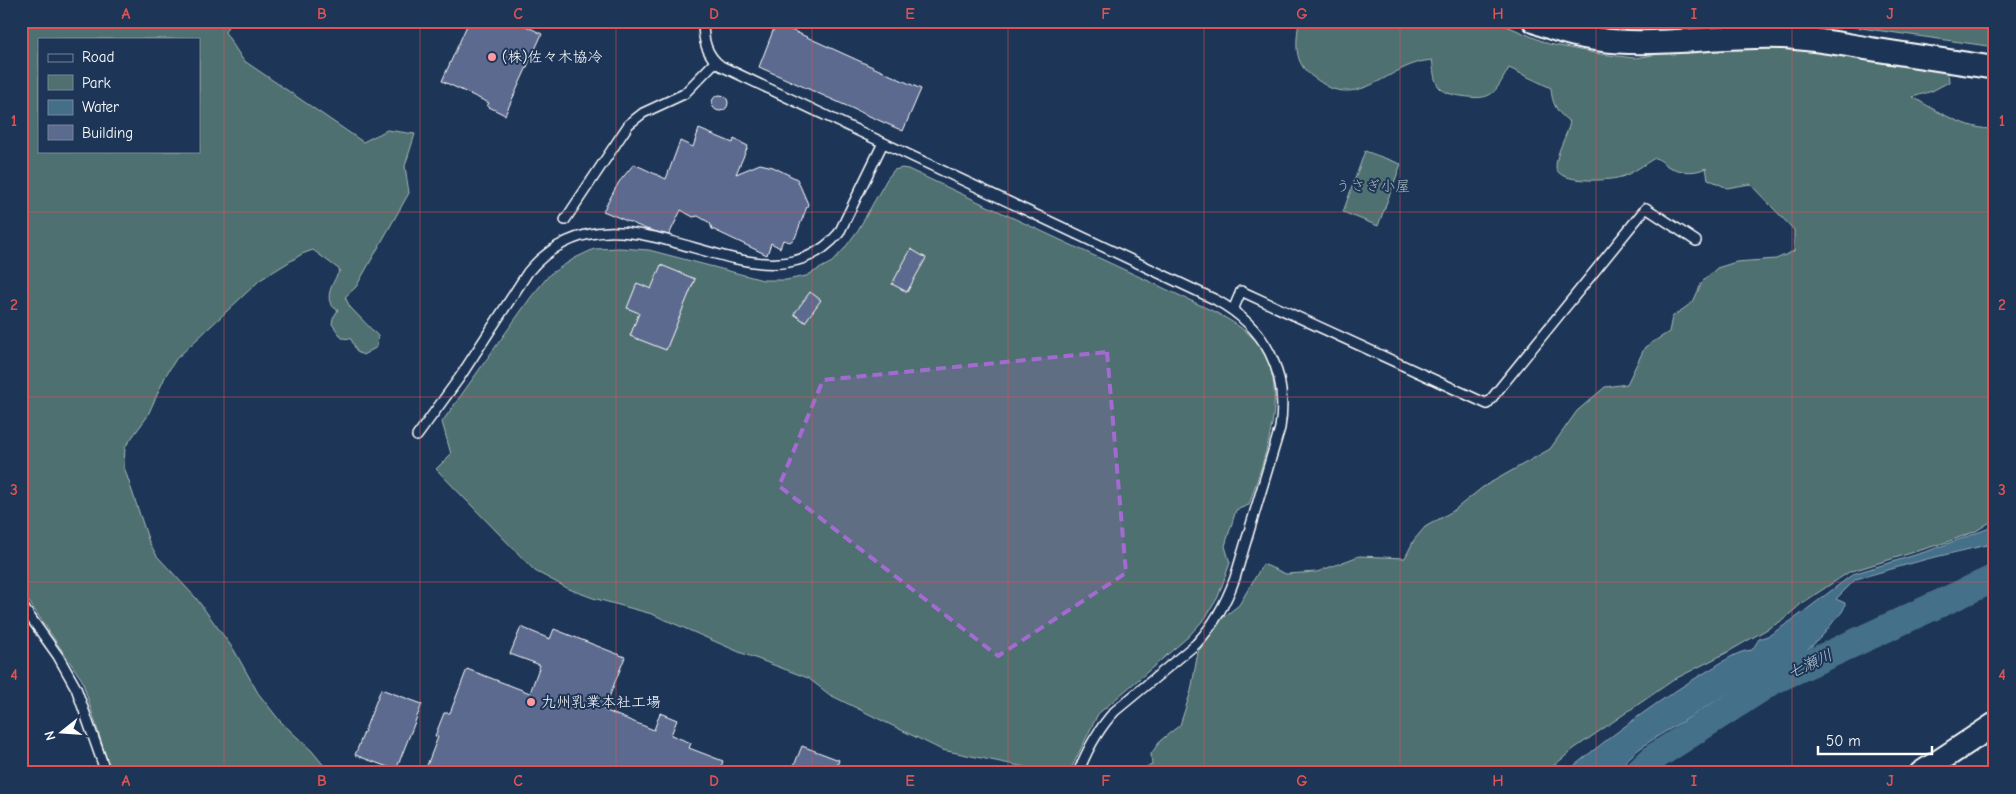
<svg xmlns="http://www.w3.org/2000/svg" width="2016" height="794" font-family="'Comic Neue','Klee One',sans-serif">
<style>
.green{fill:#507070;stroke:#a8b8b8;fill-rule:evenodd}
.water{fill:#446f89;stroke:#8fa9b8}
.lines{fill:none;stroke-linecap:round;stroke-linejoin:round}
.river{stroke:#446f89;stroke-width:28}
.building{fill:#5b6b8f;stroke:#fff}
.service-casing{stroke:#fff;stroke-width:12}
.tertiary-casing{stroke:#fff;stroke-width:26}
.service{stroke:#1d3557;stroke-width:9}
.tertiary{stroke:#1d3557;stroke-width:22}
.marked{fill:#a36bd2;fill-opacity:0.2;stroke:#a36bd2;stroke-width:4;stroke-dasharray:10 6;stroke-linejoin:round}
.grid{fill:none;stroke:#de5353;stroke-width:1;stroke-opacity:0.55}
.poi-dot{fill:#ff9aa2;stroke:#1d3557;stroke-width:2}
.labels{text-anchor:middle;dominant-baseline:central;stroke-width:4;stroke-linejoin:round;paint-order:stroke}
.poi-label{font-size:15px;fill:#fff;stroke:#1d3557;text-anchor:start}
.park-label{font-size:15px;fill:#b0bfbf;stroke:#1d3557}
.water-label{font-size:16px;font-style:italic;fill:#b4c5d0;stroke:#1d3557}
.neatline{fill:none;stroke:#de5353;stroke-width:2}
.grid-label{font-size:16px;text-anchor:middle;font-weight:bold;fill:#de5353}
</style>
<rect width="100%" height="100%" fill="#1d3557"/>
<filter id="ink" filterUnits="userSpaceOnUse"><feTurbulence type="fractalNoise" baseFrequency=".02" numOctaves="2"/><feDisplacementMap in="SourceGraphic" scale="10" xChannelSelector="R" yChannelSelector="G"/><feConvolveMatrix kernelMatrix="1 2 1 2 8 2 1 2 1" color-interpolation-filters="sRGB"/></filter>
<g filter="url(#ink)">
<g class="green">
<path d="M 21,21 L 231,21 L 225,32 L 243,60 L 363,142 L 387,130 L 415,134 L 405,166 L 409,193 L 356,287 L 345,297 L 350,307 L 378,336 L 377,347 L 363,355 L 357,352 L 351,339 L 342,338 L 332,324 L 333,318 L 338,310 C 320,302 334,281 340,270 L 313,250 L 302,254 L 260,280 L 176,359 L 166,375 L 147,417 L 125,447 L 124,467 L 149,542 L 157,556 L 196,598 L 234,650 L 258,693 L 280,721 L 312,751 L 330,773 L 111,773 L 82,680 L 21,590 ZM 39,39 L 199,39 L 199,151 L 39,151 Z"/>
<path d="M 1299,21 L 1495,21 L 1549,44 L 1600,54 L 1635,58 L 1689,49 L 1763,45 L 1822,48 L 1948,70 L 1949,82 L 1932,91 L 1913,97 C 1936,111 1967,130 1995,129 L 1995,519 L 1976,531 L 1947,542 L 1849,572 L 1801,604 L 1783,620 L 1726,653 L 1675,679 L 1575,748 L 1545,773 L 1133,773 L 1152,765 L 1151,754 L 1161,740 L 1180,725 L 1191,691 L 1198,652 L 1215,624 L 1239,605 L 1263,564 L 1286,574 L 1317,572 L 1359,556 L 1405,558 L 1414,540 L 1425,527 L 1453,511 L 1483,487 L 1550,449 L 1577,411 L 1605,387 L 1627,384 L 1645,347 L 1669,332 L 1672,317 L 1693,302 L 1702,282 L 1717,268 L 1736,262 L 1776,259 L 1794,251 L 1794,230 L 1750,184 L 1727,188 L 1708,179 L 1706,168 C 1693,174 1682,172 1669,167 C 1663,164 1662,160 1655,158 C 1644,164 1632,174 1621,177 C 1609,181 1557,184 1556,167 C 1556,152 1567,136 1570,122 C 1557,113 1552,104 1551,88 L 1509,68 C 1494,94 1493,101 1461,96 C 1453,95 1444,93 1439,87 C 1433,80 1434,69 1432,60 C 1427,61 1421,61 1417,63 C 1390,70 1364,99 1333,89 C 1327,87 1319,81 1313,77 C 1293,63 1296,43 1299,21 Z"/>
<polygon points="1596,21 1716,21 1626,31"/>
<polygon points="1812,21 1995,21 1995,47 1819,22"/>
<polygon points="1365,151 1401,164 1378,226 1343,212"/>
<path d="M 902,168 L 908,169 L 1215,312 C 1228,319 1240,326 1251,336 C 1296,380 1265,455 1249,505 L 1236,510 L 1225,546 L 1230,563 L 1218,597 L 1206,617 L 1188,637 L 1098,714 L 1069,773 L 1054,773 L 942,750 L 830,695 L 808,678 L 739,652 L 652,614 L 593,598 L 569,589 L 535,571 L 436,469 L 451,454 L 442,422 L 531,297 L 550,274 L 575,258 L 594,249 L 620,248 L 649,250 L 763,280 L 786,280 L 806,276 L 832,262 L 844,249 L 858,230 L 887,179 L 894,170 Z"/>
</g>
<path class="water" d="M 1995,526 L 1995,543 L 1927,559 L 1856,579 L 1836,599 L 1845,603 C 1845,611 1838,616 1833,622 C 1829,627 1826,632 1821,637 C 1802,658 1773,671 1748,683 C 1725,694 1704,709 1682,722 C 1659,735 1632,750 1616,773 L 1565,773 C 1612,735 1659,699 1711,669 C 1724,661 1737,651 1752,650 L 1759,639 L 1770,635 L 1798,616 L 1853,574 L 1928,551 Z"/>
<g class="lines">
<polyline class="river" points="1638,773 1656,756 1774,680 1995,578"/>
</g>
<g class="building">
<polygon points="469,21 516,21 542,34 505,115 487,106 489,103 442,81"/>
<polygon points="776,23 921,89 903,131 759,67"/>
<circle cx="720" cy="103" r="8"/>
<polygon points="699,129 733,143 734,139 748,146 736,174 760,164 773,167 797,179 808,204 795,238 790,242 783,240 780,248 771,243 767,255 712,229 710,223 698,216 693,217 681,210 669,235 646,229 603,211 619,182 634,164 666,179 680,141 693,147"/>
<polygon points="911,249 926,258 907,292 892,284"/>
<polygon points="661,265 695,279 666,350 630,336 639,313 627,308 637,283 651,289"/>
<polygon points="810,292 821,300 805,322 794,314"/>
<polygon points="521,627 550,639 554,629 625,657 604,710 654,730 660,713 677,720 671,735 691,743 689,748 723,761 719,773 424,773 438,737 435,736 444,713 450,713 467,669 530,693 540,665 510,654"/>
<polygon points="381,689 422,704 396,770 355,755"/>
<polygon points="802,746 839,760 835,773 791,773"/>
</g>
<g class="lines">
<defs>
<g id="service">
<path d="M 703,21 C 703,40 706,55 721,66 L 1216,300 C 1265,327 1289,371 1280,428 L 1235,578 C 1226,603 1214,625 1196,644 L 1115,711 C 1098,729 1087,750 1078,773"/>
<polyline points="565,220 629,124 643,113 684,94 715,62"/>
<polyline points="1233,310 1241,291 1487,404 1646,208 1696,241"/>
<path d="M 417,436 L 460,377 L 528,272 C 622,160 758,328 839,233 L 883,143"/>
<polyline points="21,604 58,656 76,688 106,773"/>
</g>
<g id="tertiary">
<path d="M 1534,21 C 1617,59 1695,34 1781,37 C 1811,38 1841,44 1871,49 C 1912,55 1954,62 1995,68"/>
<polyline points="1921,773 1995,724"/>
</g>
</defs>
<use href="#service" class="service-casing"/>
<use href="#tertiary" class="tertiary-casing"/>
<use href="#service" class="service"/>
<use href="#tertiary" class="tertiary"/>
</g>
</g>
<path class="marked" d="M 1107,352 L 1126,573 L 998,656 L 779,486 L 823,380 Z"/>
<path class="grid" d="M 224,21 L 224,773M 420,21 L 420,773M 616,21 L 616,773M 812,21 L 812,773M 1008,21 L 1008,773M 1204,21 L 1204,773M 1400,21 L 1400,773M 1596,21 L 1596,773M 1792,21 L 1792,773M 21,212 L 1995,212M 21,397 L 1995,397M 21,582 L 1995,582"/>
<g class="poi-dot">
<circle cx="492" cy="57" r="5"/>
<circle cx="531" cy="702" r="5"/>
</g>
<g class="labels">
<g class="poi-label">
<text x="502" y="57">(株)佐々木協冷</text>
<text x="541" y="702">九州乳業本社工場</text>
</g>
<g class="park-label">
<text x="1373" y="186">うさぎ小屋</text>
</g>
<g class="water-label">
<text transform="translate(1810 664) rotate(-25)">七瀬川</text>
</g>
</g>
<rect width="2016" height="794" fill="none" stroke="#1d3557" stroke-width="55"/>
<rect x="38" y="38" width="162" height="115" fill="#1d3557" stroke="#77869a"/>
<rect x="48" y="54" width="25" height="8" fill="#1d3557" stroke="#77869a"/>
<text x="82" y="62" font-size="15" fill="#ffffff">Road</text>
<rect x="48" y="75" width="25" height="15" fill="#507070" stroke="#77869a"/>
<text x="82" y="88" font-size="15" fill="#ffffff">Park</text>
<rect x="48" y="100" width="25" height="15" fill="#446f89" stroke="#77869a"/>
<text x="82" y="112" font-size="15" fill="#ffffff">Water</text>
<rect x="48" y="125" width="25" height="15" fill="#5b6b8f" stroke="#77869a"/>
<text x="82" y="138" font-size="15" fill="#ffffff">Building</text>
<g transform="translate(62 732) rotate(253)" stroke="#1d3557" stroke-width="4" paint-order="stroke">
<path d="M0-4L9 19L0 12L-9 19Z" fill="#ffffff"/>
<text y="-8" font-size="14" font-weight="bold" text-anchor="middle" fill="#ffffff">N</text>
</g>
<path d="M1818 746v8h114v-8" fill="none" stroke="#ffffff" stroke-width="2.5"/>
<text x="1826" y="746" font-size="15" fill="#ffffff" stroke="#1d3557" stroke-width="4" paint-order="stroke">50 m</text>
<rect x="28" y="28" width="1960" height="738" class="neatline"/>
<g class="grid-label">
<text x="126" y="19">A</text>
<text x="322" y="19">B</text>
<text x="518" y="19">C</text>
<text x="714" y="19">D</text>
<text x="910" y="19">E</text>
<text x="1106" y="19">F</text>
<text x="1302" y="19">G</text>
<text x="1498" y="19">H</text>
<text x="1694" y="19">I</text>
<text x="1890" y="19">J</text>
<text x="14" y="126">1</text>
<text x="2002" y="126">1</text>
<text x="14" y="310">2</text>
<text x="2002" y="310">2</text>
<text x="14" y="495">3</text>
<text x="2002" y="495">3</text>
<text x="14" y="680">4</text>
<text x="2002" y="680">4</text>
<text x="126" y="786">A</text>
<text x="322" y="786">B</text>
<text x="518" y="786">C</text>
<text x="714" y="786">D</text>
<text x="910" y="786">E</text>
<text x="1106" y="786">F</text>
<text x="1302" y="786">G</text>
<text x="1498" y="786">H</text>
<text x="1694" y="786">I</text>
<text x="1890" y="786">J</text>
</g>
</svg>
